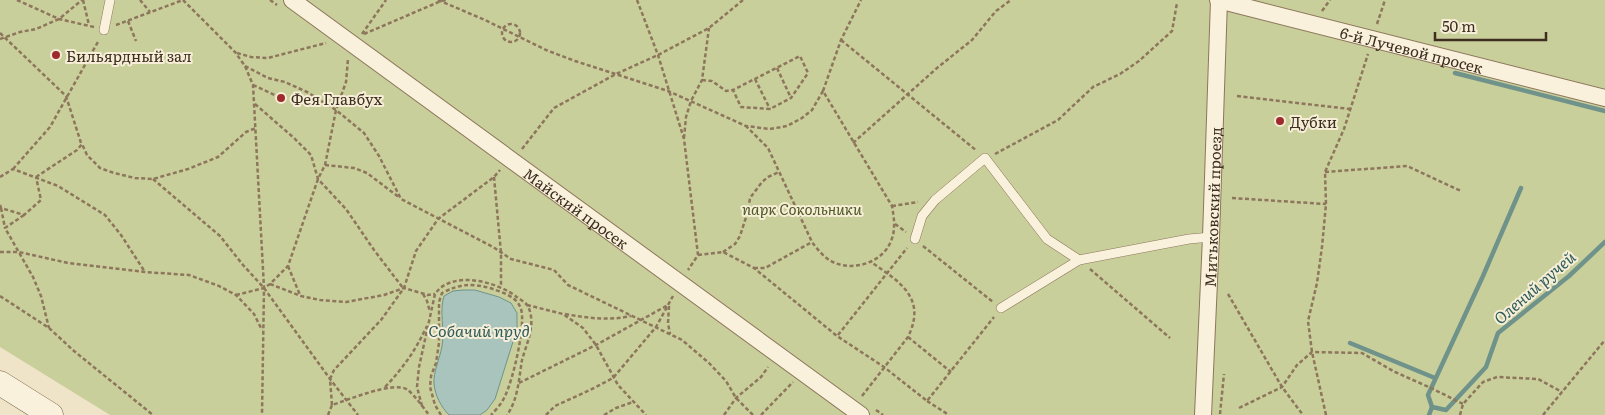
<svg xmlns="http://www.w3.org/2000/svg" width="1605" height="415" font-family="Literata,serif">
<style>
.green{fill:#c9cf9b}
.water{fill:#a9c4bc;stroke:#6f938a}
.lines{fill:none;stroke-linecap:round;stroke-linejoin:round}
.stream{stroke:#6f938a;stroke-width:4.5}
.lane-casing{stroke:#8d765c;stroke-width:10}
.street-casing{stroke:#8d765c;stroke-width:18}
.secondary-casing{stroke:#6f573f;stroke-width:25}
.path{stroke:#8d765c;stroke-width:2.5;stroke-dasharray:4 2.5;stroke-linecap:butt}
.lane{stroke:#faf1dc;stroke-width:9}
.street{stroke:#faf1dc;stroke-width:16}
.secondary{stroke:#faf1dc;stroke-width:24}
.poi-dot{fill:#9e2a2b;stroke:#f7eed8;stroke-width:2}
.labels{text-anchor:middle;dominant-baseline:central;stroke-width:4;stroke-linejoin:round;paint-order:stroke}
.street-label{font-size:15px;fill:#3d2e20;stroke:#f7eed8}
.poi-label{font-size:15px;fill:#3d2e20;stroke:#f7eed8;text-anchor:start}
.park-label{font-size:15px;font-style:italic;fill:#4d5a26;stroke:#f7eed8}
.water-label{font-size:16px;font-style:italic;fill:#2f5d5a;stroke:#f7eed8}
</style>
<rect width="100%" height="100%" fill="#f0e4c8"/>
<polygon class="green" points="0,0 1605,0 1605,415 110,415 0,347"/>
<path class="water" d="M 463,290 L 475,290 L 499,297 L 511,303 L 517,313 L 517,329 L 495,399 L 487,410 L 480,415 L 449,415 C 441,407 435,395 434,384 C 433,372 440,358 442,346 C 445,330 439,311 444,296 L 453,291 Z"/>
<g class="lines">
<g class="stream">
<polyline points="1455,73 1605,111"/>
<polyline points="1350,343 1435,378"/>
<polyline points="1432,407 1428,395 1483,276 1521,188"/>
<polyline points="1429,415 1432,407 1446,410 1486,367 1498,333 1569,276 1605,242"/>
</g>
<defs>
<g id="lane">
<polyline points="104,30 110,0"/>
<polyline points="915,239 922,216 935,200 985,158 1047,239 1079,260"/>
<polyline points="1001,308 1079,260 1189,239 1211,237"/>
</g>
<g id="street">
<path id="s1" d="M 292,0 L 861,415"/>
<path id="s2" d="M 1218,0 L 1605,98"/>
<path id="s3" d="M 1203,415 L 1211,237 L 1219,0"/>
</g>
<polyline id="secondary" points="0,383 51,415"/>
</defs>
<use href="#lane" class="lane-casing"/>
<use href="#street" class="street-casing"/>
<use href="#secondary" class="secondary-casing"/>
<g class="path">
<polyline points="17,0 59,19 94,27"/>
<polyline points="83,0 89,25"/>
<polyline points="140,0 150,12"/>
<polyline points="183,0 235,52 245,66 253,85 264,288 262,415"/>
<polyline points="270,0 277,5"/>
<path d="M 438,0 L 485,20 L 546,50 L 575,61 L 668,91 L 746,126 L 770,129 L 787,126 L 802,118 L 812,110 L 823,91 L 892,206 C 894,218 896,229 891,241 C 883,262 855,271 835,263 C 825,259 818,250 812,242 L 768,148 L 746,126"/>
<polyline points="637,0 658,55 684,139 698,255 688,270"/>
<polyline points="1322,11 1330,0"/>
<polyline points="128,21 136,41"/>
<circle cx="511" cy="33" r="9"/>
<polyline points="1377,24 1385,0"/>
<polyline points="116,25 183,0"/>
<polyline points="0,33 66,96 81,143"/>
<polyline points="362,34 386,0"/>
<polyline points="364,34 441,1 447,0"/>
<polyline points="0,39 20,32 36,29 59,19 82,0"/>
<polyline points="841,40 977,151"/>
<polyline points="237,53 251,57 268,58 326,43"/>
<polyline points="245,66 268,78 285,82 307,92 336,110 364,133 379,156 401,199 493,247 511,259 554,270 568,285 682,340 709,363 726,381 736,398 753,415"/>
<polyline points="777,68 791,98"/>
<polyline points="755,79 770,109"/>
<polyline points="702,80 712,81 726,91 733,90 800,56 808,73 791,98 770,109 741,107 733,90"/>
<polyline points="253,85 281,98"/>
<polyline points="823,91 841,40 861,0"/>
<polyline points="1237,96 1350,109"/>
<polyline points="255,104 294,138 311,155 318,179 346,209 374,250 403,288"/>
<polyline points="684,138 686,117 691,101 702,80 709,28"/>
<polyline points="853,143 937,68 972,40 996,11 1011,0"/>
<polyline points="522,149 554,108 616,74 658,55 709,28 743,0"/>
<polyline points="995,154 1058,120 1093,87 1120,74 1139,61 1172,31 1177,3"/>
<polyline points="325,165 354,168 367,173 400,198"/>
<polyline points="13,169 50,127 99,40"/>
<polyline points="1325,172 1407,166 1461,191"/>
<polyline points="0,177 13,169 58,186 105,215 121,235 145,272"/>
<polyline points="36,177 77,150 82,144 87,155 100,168 114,173 135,178 153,179 188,169 218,157 246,132 256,128"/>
<polyline points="494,177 501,253 501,287"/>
<polyline points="153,179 220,236 243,265 264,288 330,379 358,415"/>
<polyline points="1232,198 1326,204"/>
<polyline points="0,205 1,208 24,215 41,200 36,177"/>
<polyline points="892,206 918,202"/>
<polyline points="1,208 5,228"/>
<polyline points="24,215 5,228 33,277 41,296 49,328"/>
<polyline points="895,224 906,232"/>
<polyline points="923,246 993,302"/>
<polyline points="0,252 19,252 68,263 145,272 189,275 219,286 236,295 254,314 262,330"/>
<polyline points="723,252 735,244 740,236 748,211 750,198 762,182 768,177 779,172"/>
<polyline points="698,255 723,252 754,268 837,336 884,367 927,401 994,317"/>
<polyline points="288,266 300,295"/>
<polyline points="754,268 765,268 812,242"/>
<polyline points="1090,269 1170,338"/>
<polyline points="270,284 301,296 320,300 346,302 384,295 404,288 428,295 435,294"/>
<polyline points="423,294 427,301 430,312"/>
<polyline points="1228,294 1282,387 1303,415"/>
<polyline points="236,295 264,288 270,284 288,266 318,179 325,165 336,110 346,82 348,59"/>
<polyline points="0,296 49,328 74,351 153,415"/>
<polyline points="527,305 563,314 583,328 596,345 618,385 646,415"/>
<polyline points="669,306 668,323 670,334"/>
<path d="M 565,314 C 588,318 608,321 631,316"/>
<polyline points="838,335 907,248"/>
<polyline points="908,337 951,372"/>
<polyline points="519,383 596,345 668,305"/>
<path d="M 385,387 C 404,367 415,351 427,326"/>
<path d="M 862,396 L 908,337 C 927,298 900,282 871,262"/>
<polyline points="927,401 949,415"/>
<polyline points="332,405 330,379 334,370 381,320 404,288 416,251 438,219 494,177 500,170"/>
<path d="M 422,406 L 417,387 L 419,367 L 435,294 C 452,269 499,282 518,298 C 521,300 525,302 527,305 C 531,310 532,321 531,327 C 530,338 525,349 522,360 C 519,378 518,400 507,415"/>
<polyline points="1239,408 1282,387 1297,365 1312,352 1362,353 1395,372 1431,388 1463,404"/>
<polyline points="876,410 883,415"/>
<polyline points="1220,414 1224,374"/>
<path d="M 328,415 L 332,405 C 348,400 395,380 408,390 C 416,397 423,407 429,415"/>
<path d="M 441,415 L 435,405 L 430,387 L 431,376 L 436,363 L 439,343 L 439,302 L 442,293 C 460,284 470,283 490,288 C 501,292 517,296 521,309 C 526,325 513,380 505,396 C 502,403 496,410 491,415"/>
<polyline points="546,415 555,406 590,390 613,378 656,327 673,296"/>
<polyline points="604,415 616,408 633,402"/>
<polyline points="724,415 736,398 761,377 768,367"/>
<polyline points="761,415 793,382"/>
<polyline points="1326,415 1312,352 1308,321 1317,283 1322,247 1326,204 1325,172 1344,129 1368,54"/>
<polyline points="1460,415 1463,404 1483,382 1497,377 1538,379 1562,392"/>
<polyline points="1543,415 1605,340"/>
</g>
<use href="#lane" class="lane"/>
<use href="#street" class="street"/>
<use href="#secondary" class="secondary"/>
</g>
<g class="poi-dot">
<circle cx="56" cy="55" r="5"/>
<circle cx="281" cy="98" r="5"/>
<circle cx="1280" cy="121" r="5"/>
</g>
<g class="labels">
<g class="street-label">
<text stroke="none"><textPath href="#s2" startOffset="200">6-й Лучевой просек</textPath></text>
<text stroke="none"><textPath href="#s1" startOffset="352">Майский просек</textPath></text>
<text stroke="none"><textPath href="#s3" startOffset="208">Митьковский проезд</textPath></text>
</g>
<g class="poi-label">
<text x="66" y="55">Бильярдный зал</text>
<text x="291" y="98">Фея Главбух</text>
<text x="1290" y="121">Дубки</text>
</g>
<g class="park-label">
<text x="802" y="208">парк Сокольники</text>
</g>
<g class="water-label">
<text transform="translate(1534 287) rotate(-41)">Олений ручей</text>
<text x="479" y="330">Собачий пруд</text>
</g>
</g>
<path d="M1435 32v8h111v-8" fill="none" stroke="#3d2e20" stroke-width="2.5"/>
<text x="1442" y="32" font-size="15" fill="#3d2e20" stroke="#f7eed8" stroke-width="4" paint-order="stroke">50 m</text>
</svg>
